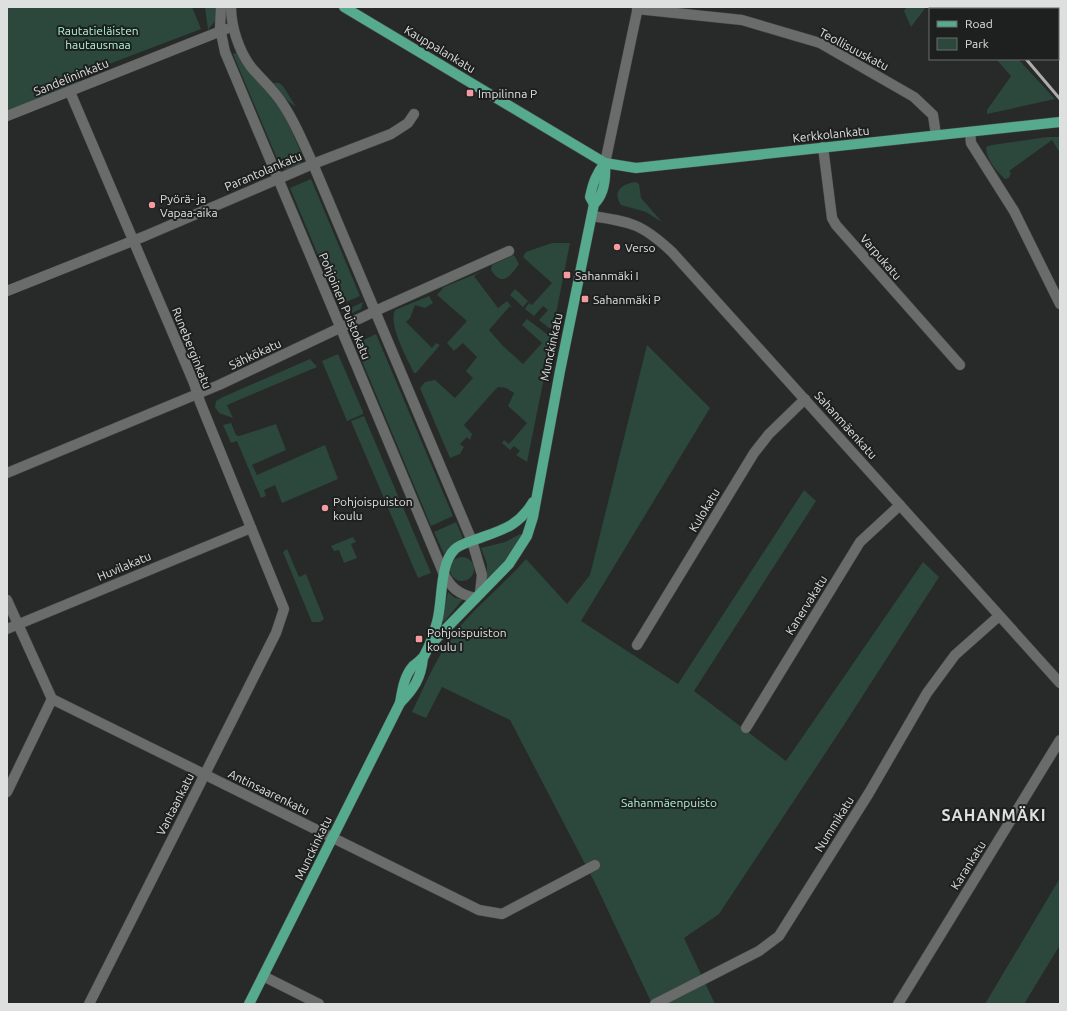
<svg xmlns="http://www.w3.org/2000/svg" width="1067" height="1011" font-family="Ubuntu,sans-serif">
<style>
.green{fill:#2c473b}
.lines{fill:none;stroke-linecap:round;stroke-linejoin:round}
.minor-casing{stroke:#464847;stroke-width:11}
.major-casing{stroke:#464847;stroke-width:11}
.minor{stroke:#696c6b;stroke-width:10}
.major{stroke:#56aa8d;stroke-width:10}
.rail{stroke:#abaeac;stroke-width:3}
.poi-dot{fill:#f49aa0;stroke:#1d201f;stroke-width:1.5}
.labels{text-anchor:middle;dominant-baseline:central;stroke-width:4;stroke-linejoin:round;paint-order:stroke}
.park-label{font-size:12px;fill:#acf4d5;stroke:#1d201f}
.street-label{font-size:12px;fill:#dee0df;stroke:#1d201f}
.poi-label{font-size:12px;fill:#dee0df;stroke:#1d201f;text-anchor:start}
.district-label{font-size:16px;font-weight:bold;letter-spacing:1px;fill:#dee0df;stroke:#1d201f}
</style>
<rect width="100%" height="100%" fill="#272a28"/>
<g class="green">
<polygon points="7,7 192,7 201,29 88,72 78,77 80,82 7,111"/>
<polygon points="205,7 217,7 215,21 208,30"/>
<polygon points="907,7 926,7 911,27 904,11"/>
<path d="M 239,52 L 282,109 L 303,157 L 301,164 C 294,167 288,172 281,168 L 233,54 Z"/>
<polygon points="996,59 1018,59 1055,99 987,114 987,110 1011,76"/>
<polygon points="272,83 279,83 283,86 296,107 288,101"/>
<path d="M 1048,137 L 1060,137 L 1060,153 L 1052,140 L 1009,171 L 1011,173 L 1009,178 L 1005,179 C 996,171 986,159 986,147 L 992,145 Z"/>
<polygon points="311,179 360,296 339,305 290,188"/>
<path d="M 635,182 L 639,184 L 641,198 L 662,222 L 646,212 L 621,205 C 612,191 622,184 635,182 Z"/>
<polygon points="552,243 570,243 553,329 549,328 539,320 548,310 543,306 534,316 525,309 529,303 532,305 552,283 523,257 526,252"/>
<path d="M 514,255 L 519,264 C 510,276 503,288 491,270 L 492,265 Z"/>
<polygon points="483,271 474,276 498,308 507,301 514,310 510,306 489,330 503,346 523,364 542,343 522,325 527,319 552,338 527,462 516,455 520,451 514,446 510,450 502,443 504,440 509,444 527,423 508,406 514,393 506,388 498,387 494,391 464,425 472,434 470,440 467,437 460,444 464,447 460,454 450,458 420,388 425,382 435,380 455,398 473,378 466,371 477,357 463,343 454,351 447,343 467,321 437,295 444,287"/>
<polygon points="515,289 528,301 523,307 510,295"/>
<path d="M 429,296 L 433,303 L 425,308 L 415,305 L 410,318 L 406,322 L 432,348 L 436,343 L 440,345 L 416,373 L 414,373 C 407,358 388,325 395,310 Z"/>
<polygon points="363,302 361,309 350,314 343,312"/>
<polygon points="376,334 453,516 431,526 355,344"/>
<path d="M 647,345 L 710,408 L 581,621 L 678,684 L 804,490 L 816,501 L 694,691 L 786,761 L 923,562 L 939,577 L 842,728 L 719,914 L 684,938 L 715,1004 L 652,1004 L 595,883 L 510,720 L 442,687 L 426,718 L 412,712 C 423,689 433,665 447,644 C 468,612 501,588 526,559 L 567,604 L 590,575 Z"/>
<polygon points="338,354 363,412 363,414 347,421 322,361"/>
<polygon points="310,359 317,367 227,405 233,418 219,413 215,407 216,401 223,397"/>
<polygon points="364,416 431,573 418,578 351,421"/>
<polygon points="231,423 236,435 239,436 276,424 286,450 252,465 257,475 325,445 338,479 282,503 275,485 264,490 266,496 261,498 237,441 231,443 223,425"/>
<polygon points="456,522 463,538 444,554 434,532"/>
<polygon points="520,534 522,535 510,555 487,579 487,564 481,548 505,542"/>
<polygon points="353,537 356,542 351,544 357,558 344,563 339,550 334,551 331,546"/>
<polygon points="287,549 299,577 306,574 324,619 320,622 312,622 311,620 283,552"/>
<circle cx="462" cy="569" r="12"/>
<polygon points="448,592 455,598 463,599 444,622 442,620"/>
<polygon points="1060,878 1060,945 1024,1004 985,1004"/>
</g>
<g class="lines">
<defs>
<g id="minor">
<path d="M 221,7 L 220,28 L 225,52 L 443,572 C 450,587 459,595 476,598"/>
<path d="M 231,7 C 231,27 239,51 251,67 C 262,80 275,91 284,106 C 296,124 304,145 313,164 L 472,541 L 482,575 L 480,593"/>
<polyline points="637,9 742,20 820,43 914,97 933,115 936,135"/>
<polyline points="70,92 194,383 200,402 284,609 276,633 89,1004"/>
<polyline points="7,116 226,29"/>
<polyline points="970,132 971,143 1014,211 1060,304"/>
<polyline points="823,147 832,218 836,225 960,365"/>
<polyline points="605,163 638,7"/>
<path d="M 592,216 C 632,222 642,224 672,252 L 1060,683"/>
<polyline points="7,291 145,236 313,164 391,134 408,123 414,114"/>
<polyline points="7,473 219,385 384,307 509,251"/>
<polyline points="7,600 52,699 479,910 502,914 595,865"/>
<polyline points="7,629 251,528"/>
<polyline points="637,645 754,453 769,434 805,399"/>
<polyline points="746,728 860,542 900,505"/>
<polyline points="7,792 52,699"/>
<polyline points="263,976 319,1004"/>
<polyline points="655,1004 759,951 779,936 869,793 927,693 955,655 999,616"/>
<polyline points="898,1004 1060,740"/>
</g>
<g id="major">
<polyline points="344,7 605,163 636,168 1060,122"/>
<path d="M 594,204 L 590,197 C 593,183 596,174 605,163"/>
<path d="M 430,645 L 509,564 L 527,536 L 533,517 L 560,371 L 594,204 C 605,194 606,178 605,163"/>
<path d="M 400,703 C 402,691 404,676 413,666 C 417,663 421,660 424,656 C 430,645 434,634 437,622 C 443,601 439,564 455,549 C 461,544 469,542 477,539 C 502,530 519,526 533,502"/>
<path d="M 249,1004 L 400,703 C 414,689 421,678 423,658"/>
</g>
</defs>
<use href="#minor" class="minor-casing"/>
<use href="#major" class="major-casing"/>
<use href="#minor" class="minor"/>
<use href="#major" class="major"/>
<g class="rail">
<polyline points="975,7 977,9"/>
<polyline points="1026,59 1060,99"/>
</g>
</g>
<g class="poi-dot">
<rect x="466" y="89" width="8" height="8" rx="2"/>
<circle cx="152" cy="205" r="4"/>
<circle cx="617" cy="247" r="4"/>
<rect x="563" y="271" width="8" height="8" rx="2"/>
<rect x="581" y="295" width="8" height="8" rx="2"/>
<circle cx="325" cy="508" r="4"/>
<rect x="415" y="635" width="8" height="8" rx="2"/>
</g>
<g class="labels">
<g class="park-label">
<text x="98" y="30">Rautatieläisten<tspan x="98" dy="14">hautausmaa</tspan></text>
<text x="669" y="802">Sahanmäenpuisto</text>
</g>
<g class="street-label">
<text transform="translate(440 49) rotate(31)">Kauppalankatu</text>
<text transform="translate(854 49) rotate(28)">Teollisuuskatu</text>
<text transform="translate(71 77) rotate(-22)">Sandelininkatu</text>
<text transform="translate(831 134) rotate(-6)">Kerkkolankatu</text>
<text transform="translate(263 171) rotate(-23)">Parantolankatu</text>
<text transform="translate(881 257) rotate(49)">Varpukatu</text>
<text transform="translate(345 306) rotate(67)">Pohjoinen Puistokatu</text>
<text transform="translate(551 347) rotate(-78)">Munckinkatu</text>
<text transform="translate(192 348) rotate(68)">Runeberginkatu</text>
<text transform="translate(255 354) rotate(-25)">Sähkökatu</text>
<text transform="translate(846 425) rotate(48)">Sahanmäenkatu</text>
<text transform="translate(704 510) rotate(-59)">Kulokatu</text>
<text transform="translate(124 566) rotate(-23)">Huvilakatu</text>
<text transform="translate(806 605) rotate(-58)">Kanervakatu</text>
<text transform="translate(269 792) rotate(26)">Antinsaarenkatu</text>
<text transform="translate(175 804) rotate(-63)">Vantaankatu</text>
<text transform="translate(834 824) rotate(-58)">Nummikatu</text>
<text transform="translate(313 848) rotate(-64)">Munckinkatu</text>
<text transform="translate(968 865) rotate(-58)">Karankatu</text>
</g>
<g class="poi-label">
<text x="478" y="93">Impilinna P</text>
<text x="160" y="198">Pyörä- ja<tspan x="160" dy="14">Vapaa-aika</tspan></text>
<text x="625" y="247">Verso</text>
<text x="575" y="275">Sahanmäki I</text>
<text x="593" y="299">Sahanmäki P</text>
<text x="333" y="501">Pohjoispuiston<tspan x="333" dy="14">koulu</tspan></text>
<text x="427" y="632">Pohjoispuiston<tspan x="427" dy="14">koulu I</tspan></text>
</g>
<g class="district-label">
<text x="994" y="815">SAHANMÄKI</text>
</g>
</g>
<rect width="1067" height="1011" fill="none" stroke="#dee0df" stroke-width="16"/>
<rect x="929" y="8" width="130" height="52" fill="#1d201f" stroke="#6a6d6c"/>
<rect x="937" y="21" width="20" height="6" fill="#56aa8d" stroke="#6a6d6c"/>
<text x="965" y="28" font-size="12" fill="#dee0df">Road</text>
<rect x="937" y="38" width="20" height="12" fill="#2c473b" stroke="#6a6d6c"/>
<text x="965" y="48" font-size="12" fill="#dee0df">Park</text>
</svg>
